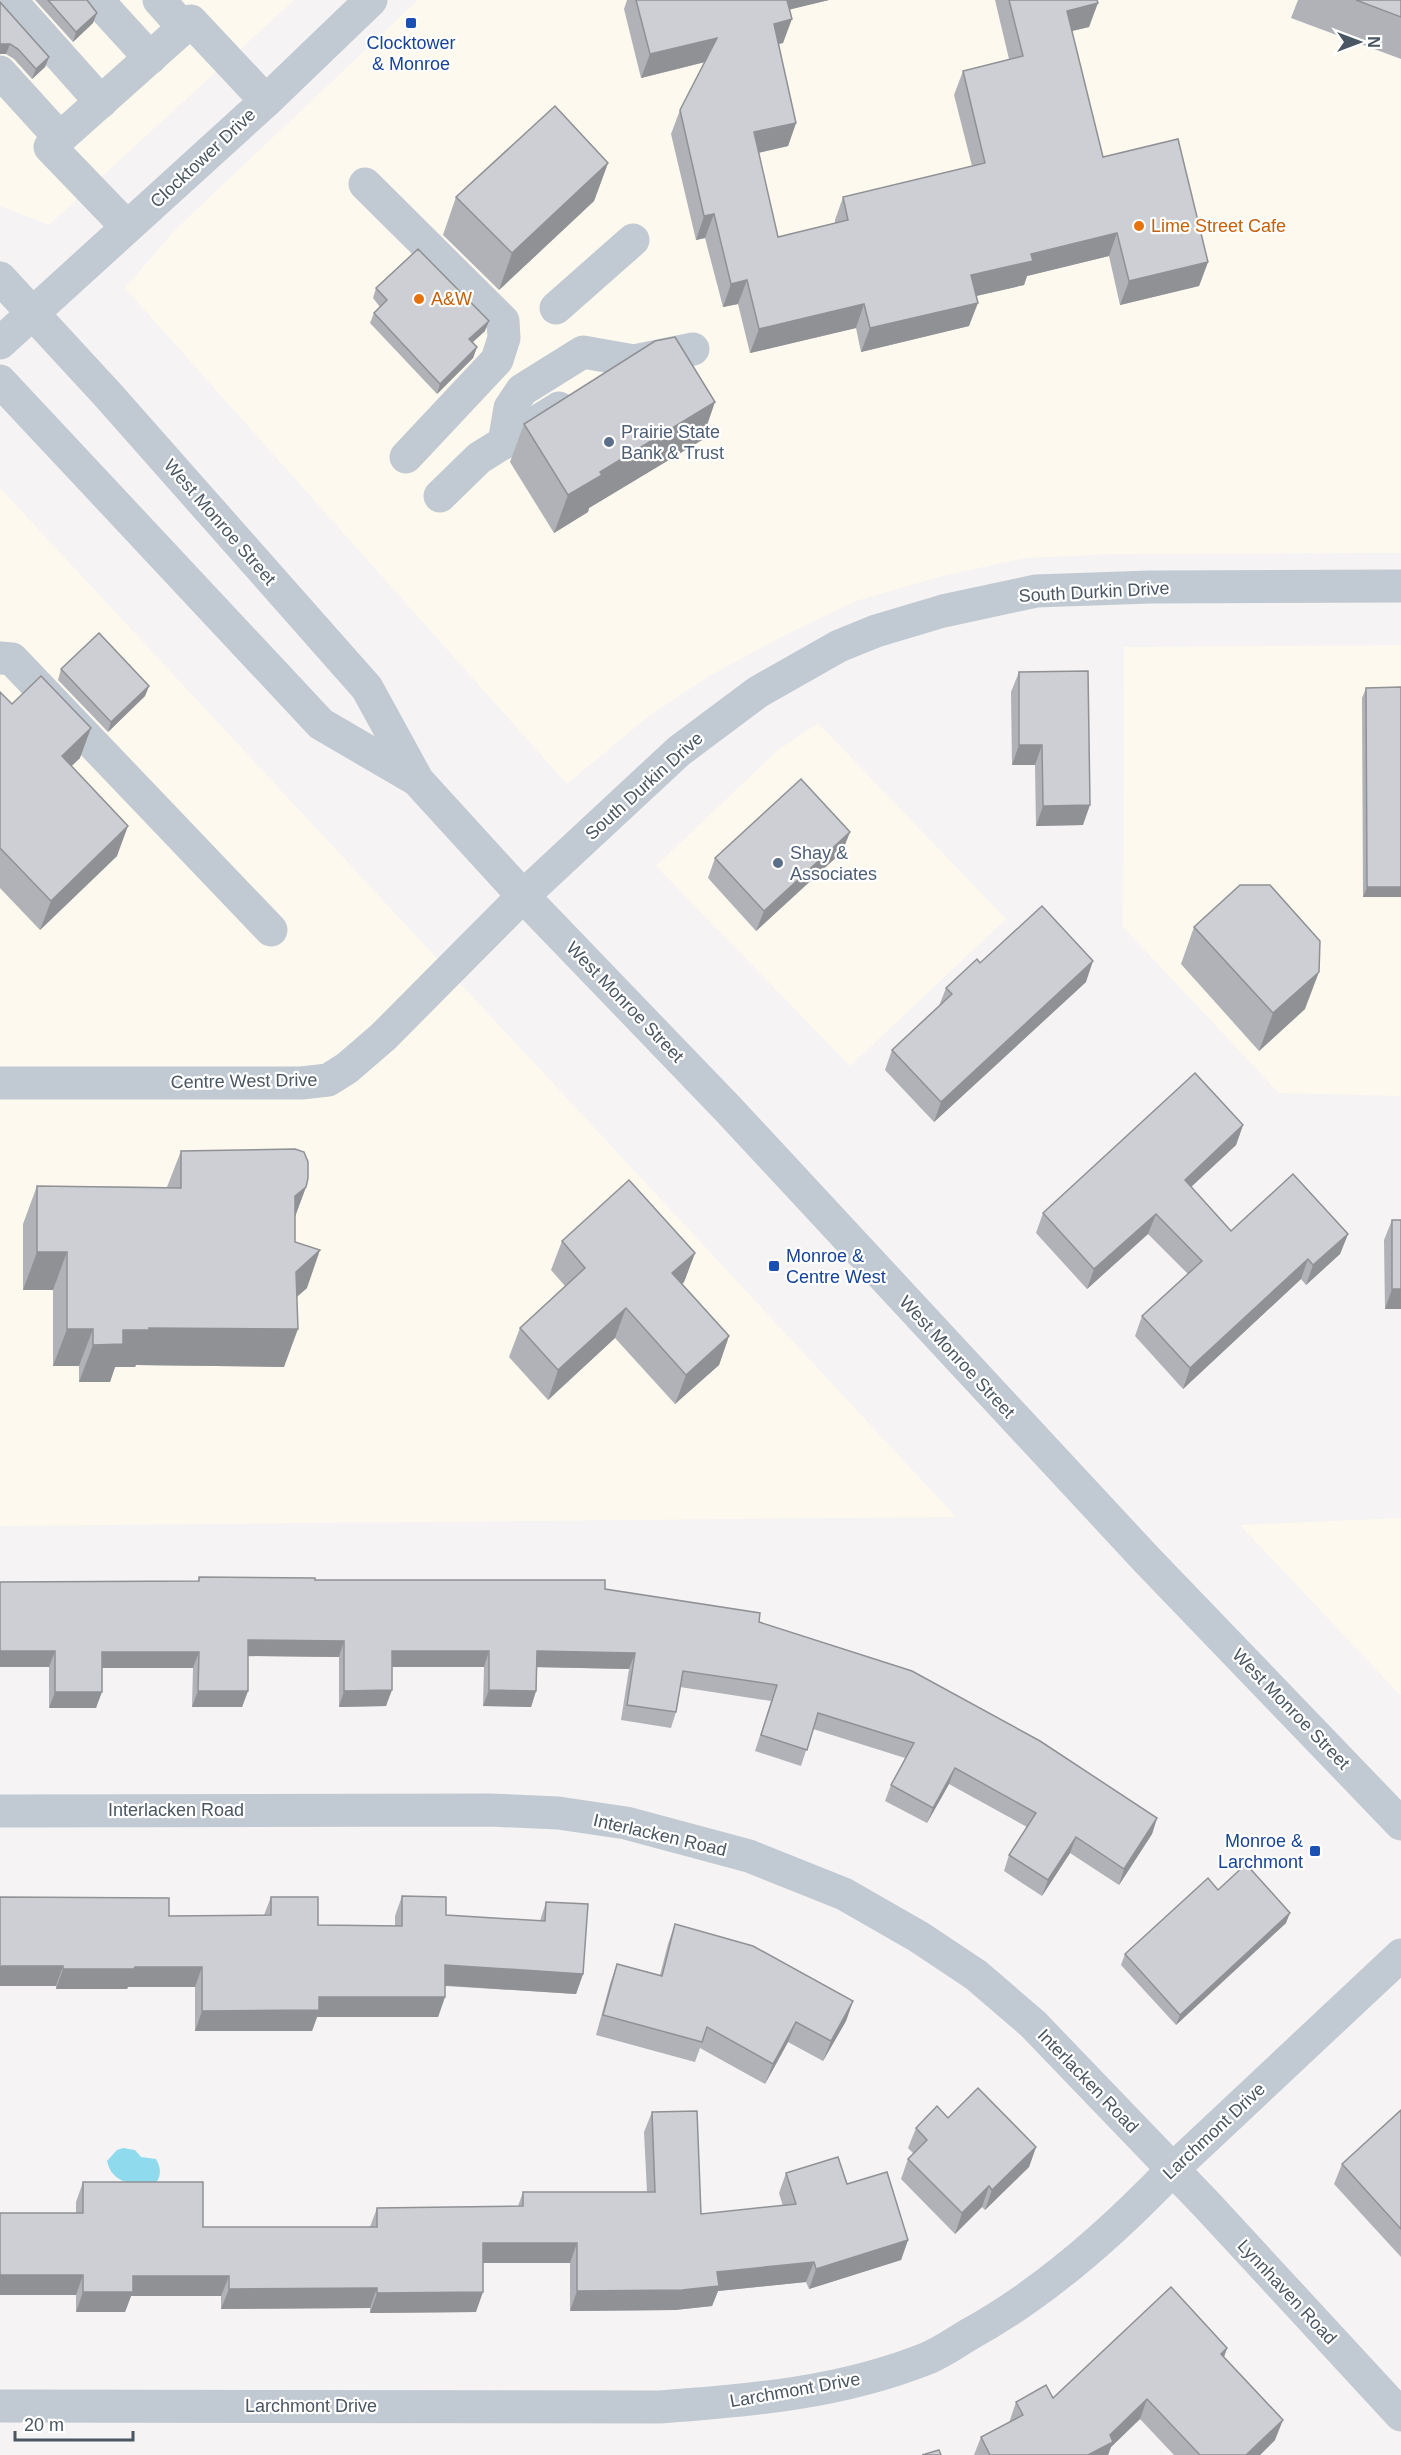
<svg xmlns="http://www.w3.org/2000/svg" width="1401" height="2455" font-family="Helvetica,sans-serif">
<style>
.commercial{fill:#fdf9ef}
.water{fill:#90daee}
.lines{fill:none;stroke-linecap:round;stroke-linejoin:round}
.minor{stroke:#c1cad2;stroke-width:33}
.wall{fill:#b0b2b7}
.shaded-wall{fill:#909195}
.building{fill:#cdcfd5;stroke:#909195;stroke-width:1.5}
.transit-dot{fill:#1a4fb4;stroke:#fff;stroke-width:2}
.food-dot{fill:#e8710a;stroke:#fff;stroke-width:2}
.service-dot{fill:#5c6f8a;stroke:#fff;stroke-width:2}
.labels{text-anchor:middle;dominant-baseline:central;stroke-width:4.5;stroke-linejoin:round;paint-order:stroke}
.transit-label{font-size:18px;fill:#164399;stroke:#fff}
.street-label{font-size:18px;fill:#4a5661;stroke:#fff}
.food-label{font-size:18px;fill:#c56008;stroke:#fff;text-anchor:start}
.service-label{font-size:18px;fill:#4e5e75;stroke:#fff;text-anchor:start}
</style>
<rect width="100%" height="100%" fill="#f5f3f3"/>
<g class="commercial">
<polygon points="0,0 294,0 49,225 0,206"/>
<polygon points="418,0 1401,0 1401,553 1114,554 1026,558 946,575 856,601 785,635 711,675 650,715 567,784 125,288 175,230"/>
<polygon points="0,488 956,1517 0,1526"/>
<polygon points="1401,645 1401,1096 1279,1093 1123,927 1124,647"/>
<polygon points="818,723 1006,919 850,1066 656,866 778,750"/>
<polygon points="1401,1518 1401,1696 1240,1525"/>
</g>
<path class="water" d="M 123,2148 L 135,2150 L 141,2157 L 156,2159 C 162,2170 161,2176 154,2187 C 133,2184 112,2184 107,2161 L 117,2150 Z"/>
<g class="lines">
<g class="minor">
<polyline points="10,0 101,102"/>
<polyline points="97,0 150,58"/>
<polyline points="159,0 184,28"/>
<polyline points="0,72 60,138"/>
<polyline points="365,184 503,321 504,338 497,360 406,457"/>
<polyline points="127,227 50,147 60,138 191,21 266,101"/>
<polyline points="0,278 108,395 367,688 418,781 523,896 728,1109 1147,1560 1401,1824"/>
<polyline points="556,308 633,240"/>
<polyline points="0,343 266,101 371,0"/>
<polyline points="639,360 693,349"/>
<polyline points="0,381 321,724 417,780"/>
<polyline points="504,443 510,408 522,390 583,352 634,361"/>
<polyline points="440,496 479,458 559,408"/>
<polyline points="0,658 12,659 271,930"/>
<polyline points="0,1083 301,1083 328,1080 347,1068 383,1037 523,896 679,751 758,692 839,646 876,631 943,611 1036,591 1150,587 1401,586"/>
<polyline points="0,1811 490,1810 558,1813 626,1823 749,1856 844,1894 919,1937 976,1975 1033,2024 1207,2205 1401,2415"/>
<path d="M 0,2406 L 660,2407 C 753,2400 841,2393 928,2358 C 942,2352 955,2343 968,2335 C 1045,2293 1113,2232 1173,2169 L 1401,1955"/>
</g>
</g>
<g class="wall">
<polygon points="35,0 87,0 93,23 73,42"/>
<polygon points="627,0 829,0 789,9 783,43 778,44 796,123 788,146 758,153 778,237 835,223 835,220 843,197 972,166 954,95 963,71 1009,59 995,0 1097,0 1089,27 1072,31 1103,157 1208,262 1199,286 1120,305 1109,256 1027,276 1024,285 976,296 969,326 861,352 856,328 750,353 738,304 723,307 705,238 696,240 671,134 680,110 705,62 641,78 624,9"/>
<polygon points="1298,0 1401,0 1401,59 1291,18"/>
<polygon points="0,2 49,57 45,67 32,79 14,59 6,54"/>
<polygon points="608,163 594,201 499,290 443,235 456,197"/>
<polygon points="376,288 485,331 473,342 477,347 473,358 437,394 370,323 374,313 380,307 373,298"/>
<polygon points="524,424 702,440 589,508 588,512 554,533 510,462"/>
<polygon points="61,669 149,686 145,696 108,732 58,680"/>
<polygon points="1019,672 1083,825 1036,826 1035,765 1012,765 1011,692"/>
<polygon points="1401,687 1401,897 1363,897 1362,698 1366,688"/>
<polygon points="0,692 12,704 80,758 71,766 117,856 40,930 0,888"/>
<polygon points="850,832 842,852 756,931 708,878 715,858"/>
<polygon points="1194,927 1305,1009 1259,1051 1181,964"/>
<polygon points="980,963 1086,982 934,1122 885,1070 892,1050 939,1006 946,988"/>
<polygon points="1243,1125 1236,1145 1191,1187 1231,1231 1348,1234 1340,1254 1306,1285 1301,1279 1183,1389 1135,1336 1142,1316 1188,1274 1148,1234 1087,1289 1036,1233 1043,1213"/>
<polygon points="181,1151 306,1187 295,1216 295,1242 307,1288 297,1297 284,1367 136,1365 135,1367 115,1367 110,1382 79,1382 79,1366 53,1366 53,1290 23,1290 23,1224 37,1186 167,1187"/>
<polygon points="1392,1220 1401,1220 1401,1309 1385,1309 1384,1240"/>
<polygon points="562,1241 695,1253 684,1282 682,1284 729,1336 719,1365 675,1404 615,1338 548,1400 509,1357 520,1328 565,1286 551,1270"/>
<polygon points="199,1577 605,1589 759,1622 1157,1818 1152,1834 1119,1885 1070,1853 1042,1896 1004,1871 1009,1855 1027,1827 949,1784 927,1823 885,1801 891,1785 905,1758 813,1729 801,1766 755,1751 771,1701 680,1687 676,1712 671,1728 621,1720 629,1669 537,1667 536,1691 531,1707 483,1706 484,1667 392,1667 386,1706 339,1707 339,1657 248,1656 248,1691 242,1707 192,1707 193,1668 102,1668 96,1708 49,1708 49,1667 0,1667 198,1581"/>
<polygon points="1218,1890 1286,1923 1176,2025 1121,1965 1125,1954"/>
<polygon points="402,1896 446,1915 540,1921 546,1902 583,1974 576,1994 445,1986 445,1997 438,2017 317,2017 312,2031 195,2031 195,1987 128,1987 127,1989 56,1989 56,1986 0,1986 169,1916 264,1915 271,1897 318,1925 395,1926 395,1916"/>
<polygon points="675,1924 853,2001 846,2021 823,2061 788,2042 765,2084 700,2048 695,2062 596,2035 610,1984 617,1964 660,1975 668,1944"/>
<polygon points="1401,2110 1401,2257 1334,2184 1342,2164"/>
<polygon points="652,2112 701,2214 783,2206 779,2193 786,2173 847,2184 908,2240 901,2260 809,2289 806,2282 718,2291 712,2306 675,2310 570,2311 570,2263 483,2263 476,2312 370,2313 370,2308 221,2309 221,2296 131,2296 125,2312 76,2312 76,2295 0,2295 76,2213 76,2202 83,2182 203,2227 370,2227 377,2208 518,2206 523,2192 647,2192 644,2132"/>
<polygon points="948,2118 1036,2147 1029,2167 985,2210 982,2207 955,2234 901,2179 908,2159 914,2154 908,2148 916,2128"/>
<polygon points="1227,2348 1224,2357 1275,2440 1260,2455 1174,2455 1140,2419 1111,2447 1108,2455 974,2455 981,2437 1009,2423 1016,2402 1053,2398"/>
</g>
<g class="shaded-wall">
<polygon points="780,0 829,0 776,13"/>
<polygon points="1098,3 1089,27 1059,34 1067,11"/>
<polygon points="97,13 93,23 73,42 76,32"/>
<polygon points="792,19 783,43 765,47 774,24"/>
<polygon points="717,38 709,61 641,78 650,54"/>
<polygon points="0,44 10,44 6,54 0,54"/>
<polygon points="49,57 45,67 32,79 36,69"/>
<polygon points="796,123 788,146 745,156 754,132"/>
<polygon points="608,163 594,201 499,290 512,253"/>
<polygon points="714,214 705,238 696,240 704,216"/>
<polygon points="1117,233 1109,256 1027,276 1024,285 963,299 971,275 1031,254"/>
<polygon points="1208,262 1199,286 1120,305 1129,281"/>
<polygon points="747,280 738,304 723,307 731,284"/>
<polygon points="978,303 969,326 861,352 870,328"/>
<polygon points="864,304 856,328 750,353 759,329"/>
<polygon points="489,321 485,331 465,349 469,339"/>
<polygon points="477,347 473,358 437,394 440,384"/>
<polygon points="715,402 702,440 589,508 588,512 554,533 568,495 600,472"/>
<polygon points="149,686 145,696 108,732 111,722"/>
<polygon points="91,728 80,758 51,786 62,756"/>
<polygon points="1019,745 1042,745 1035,765 1012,765"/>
<polygon points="1090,805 1083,825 1036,826 1043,806"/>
<polygon points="128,826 117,856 40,930 51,901"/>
<polygon points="850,832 842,852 756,931 764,911"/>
<polygon points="1367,887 1401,887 1401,897 1363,897"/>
<polygon points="1093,961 1086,982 934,1122 941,1102"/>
<polygon points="1319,972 1305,1009 1259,1051 1273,1013"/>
<polygon points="1243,1125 1236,1145 1177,1200 1185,1180"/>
<polygon points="306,1187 292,1225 295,1196"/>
<polygon points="1156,1214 1148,1234 1087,1289 1094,1269"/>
<polygon points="1348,1234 1340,1254 1306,1285 1313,1265"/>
<polygon points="320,1250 307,1288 282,1309 296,1272"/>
<polygon points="37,1252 67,1252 53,1290 23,1290"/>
<polygon points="695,1253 684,1282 662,1302 672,1273"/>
<polygon points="1308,1259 1301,1279 1183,1389 1190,1368"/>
<polygon points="1392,1289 1401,1289 1401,1309 1385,1309"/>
<polygon points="626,1308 615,1338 548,1400 558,1370"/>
<polygon points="149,1328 298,1329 284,1367 136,1365 135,1367 115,1367 110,1382 79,1382 93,1345 123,1330"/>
<polygon points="67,1329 93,1329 79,1366 53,1366"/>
<polygon points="729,1336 719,1365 675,1404 686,1375"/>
<polygon points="248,1640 344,1641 339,1657 242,1656"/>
<polygon points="0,1651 55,1651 49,1667 0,1667"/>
<polygon points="392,1651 489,1651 484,1667 386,1667"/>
<polygon points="537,1651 635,1653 629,1669 531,1667"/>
<polygon points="102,1652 199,1652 193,1668 96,1668"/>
<polygon points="392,1690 386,1706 339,1707 344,1691"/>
<polygon points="489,1690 536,1691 531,1707 483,1706"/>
<polygon points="198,1691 248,1691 242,1707 192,1707"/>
<polygon points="55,1692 102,1692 96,1708 49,1708"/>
<polygon points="955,1768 949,1784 927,1823 933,1808"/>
<polygon points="1157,1818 1152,1834 1119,1885 1124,1869"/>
<polygon points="1076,1837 1070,1853 1042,1896 1048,1880"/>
<polygon points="1290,1913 1286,1923 1176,2025 1180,2015"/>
<polygon points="445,1965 583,1974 576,1994 438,1985"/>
<polygon points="2,1966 63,1966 56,1986 0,1986 0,1968"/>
<polygon points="135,1967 202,1967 195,1987 128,1987 127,1989 56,1989 63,1969"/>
<polygon points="319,1997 445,1997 438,2017 317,2017 312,2031 195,2031 202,2011"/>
<polygon points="853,2001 846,2021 823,2061 831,2041"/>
<polygon points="796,2022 788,2042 765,2084 773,2064"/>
<polygon points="1036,2147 1029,2167 985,2210 992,2190"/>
<polygon points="989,2186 982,2207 955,2234 962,2213"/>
<polygon points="908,2240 901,2260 809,2289 816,2269"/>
<polygon points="483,2243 577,2243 570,2263 476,2263"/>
<polygon points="814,2262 806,2282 718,2291 712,2306 675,2310 570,2311 577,2291 717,2272"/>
<polygon points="0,2275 83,2275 76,2295 0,2295"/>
<polygon points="133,2276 229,2276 221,2296 131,2296 125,2312 76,2312 83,2292"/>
<polygon points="377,2288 370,2308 221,2309 229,2289"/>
<polygon points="483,2292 476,2312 370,2313 377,2293"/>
<polygon points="1227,2348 1220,2368 1221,2354"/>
<polygon points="1147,2399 1140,2419 1111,2447 1108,2455 1088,2455 1110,2435"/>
<polygon points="1283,2420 1275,2440 1260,2455 1246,2455"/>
</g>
<g class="building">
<polygon points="48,0 87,0 97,13 76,32"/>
<polygon points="636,0 787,0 792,19 774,24 796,123 754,132 778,237 848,220 843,197 985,163 963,71 1023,56 1009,0 1097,0 1098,3 1067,11 1103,157 1178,139 1208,262 1129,281 1117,233 1031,254 1033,261 971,275 978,303 870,328 864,304 759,329 747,280 731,284 714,214 704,216 680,110 717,38 650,54"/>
<polygon points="1356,0 1401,0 1401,17"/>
<polygon points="0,2 49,57 36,69 18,49 10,44 0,44"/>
<polygon points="555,106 608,163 512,253 456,197"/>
<polygon points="418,249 489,321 469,339 477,347 440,384 374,313 387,300 376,288"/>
<polygon points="675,337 715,402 600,472 602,475 568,495 524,424 655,341"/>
<polygon points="99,633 149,686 111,722 61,669"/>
<polygon points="1088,671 1090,805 1043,806 1042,745 1019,745 1019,672"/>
<polygon points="41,676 91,728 62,756 128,826 51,901 0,848 0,692 12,704"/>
<polygon points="1401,687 1401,887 1367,887 1366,688"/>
<polygon points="801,779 850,832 764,911 715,858"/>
<polygon points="1240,885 1270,885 1320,941 1319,972 1273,1013 1194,927"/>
<polygon points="1042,906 1093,961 941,1102 892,1050 952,994 946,988 977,959 980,963"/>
<polygon points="1195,1073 1243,1125 1185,1180 1231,1231 1293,1174 1348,1234 1313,1265 1308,1259 1190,1368 1142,1316 1202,1261 1156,1214 1094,1269 1043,1213"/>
<polygon points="295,1149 304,1152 308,1162 308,1178 306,1187 295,1196 295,1242 320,1250 296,1272 298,1329 149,1328 149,1330 123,1330 123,1344 93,1345 93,1329 67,1329 67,1252 37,1252 37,1186 181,1188 181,1151"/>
<polygon points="629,1180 695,1253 672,1273 729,1336 686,1375 626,1308 558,1370 520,1328 585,1268 562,1241"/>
<rect x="1392" y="1220" width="9" height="69"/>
<polygon points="199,1577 315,1578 315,1580 605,1580 605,1589 760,1613 759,1622 912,1671 1040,1741 1157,1818 1124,1869 1076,1837 1048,1880 1009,1855 1036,1813 955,1768 933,1808 891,1785 914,1743 818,1713 807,1750 761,1735 777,1685 683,1671 676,1712 627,1705 635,1653 537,1651 536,1691 489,1690 489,1651 392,1651 392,1690 344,1691 344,1641 248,1640 248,1691 198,1691 199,1652 102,1652 102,1692 55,1692 55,1651 0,1651 0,1582 199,1581"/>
<polygon points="1246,1864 1290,1913 1180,2015 1125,1954 1208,1878 1218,1890"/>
<polygon points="402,1896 446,1897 446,1915 545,1921 546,1902 588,1904 583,1974 445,1965 445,1997 319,1997 319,2010 202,2011 202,1967 135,1967 134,1969 63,1969 63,1966 2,1966 0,1968 0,1897 169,1898 169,1916 271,1915 271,1897 318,1897 318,1925 402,1926"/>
<polygon points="675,1924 753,1946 853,2001 831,2041 796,2022 773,2064 707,2027 702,2042 603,2015 617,1964 662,1976"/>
<polygon points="978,2088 1036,2147 992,2190 989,2186 962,2213 908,2159 927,2140 916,2128 937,2106 948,2118"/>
<polygon points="1401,2110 1401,2229 1342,2164"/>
<polygon points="697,2111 701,2214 796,2204 786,2173 838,2157 847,2184 887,2172 908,2240 816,2269 814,2262 717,2272 719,2286 682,2290 577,2291 577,2243 483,2243 483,2292 377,2293 377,2288 229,2289 229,2276 133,2276 133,2292 83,2292 83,2275 0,2275 0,2213 83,2213 83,2182 203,2182 203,2227 377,2227 377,2208 523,2206 523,2192 655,2192 652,2112"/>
<polygon points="1171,2287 1227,2348 1221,2354 1283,2420 1246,2455 1200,2455 1147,2399 1110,2435 1113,2442 1088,2455 990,2455 981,2437 1023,2415 1016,2402 1046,2385 1053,2398"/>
<polygon points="939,2450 941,2455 922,2455"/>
</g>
<g class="transit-dot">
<rect x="405" y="17" width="12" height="12" rx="3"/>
<rect x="768" y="1260" width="12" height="12" rx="3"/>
<rect x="1309" y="1845" width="12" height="12" rx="3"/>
</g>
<g class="food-dot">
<circle cx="1139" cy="226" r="6"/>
<circle cx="419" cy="299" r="6"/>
</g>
<g class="service-dot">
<circle cx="609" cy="442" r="6"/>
<circle cx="778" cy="863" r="6"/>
</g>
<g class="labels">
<g class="transit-label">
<text x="411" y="43">Clocktower<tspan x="411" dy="21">&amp; Monroe</tspan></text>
<text x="786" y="1256" text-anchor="start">Monroe &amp;<tspan x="786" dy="21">Centre West</tspan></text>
<text x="1303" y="1841" text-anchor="end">Monroe &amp;<tspan x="1303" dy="21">Larchmont</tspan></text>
</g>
<g class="street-label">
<text transform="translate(203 158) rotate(-43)">Clocktower Drive</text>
<text transform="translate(220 522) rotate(49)">West Monroe Street</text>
<text transform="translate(1094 592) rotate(-3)">South Durkin Drive</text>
<text transform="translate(644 786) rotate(-42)">South Durkin Drive</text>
<text transform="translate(625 1002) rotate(46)">West Monroe Street</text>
<text transform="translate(244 1081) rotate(-1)">Centre West Drive</text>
<text transform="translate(957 1357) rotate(47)">West Monroe Street</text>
<text transform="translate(1291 1709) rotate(46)">West Monroe Street</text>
<text x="176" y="1810">Interlacken Road</text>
<text transform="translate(660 1835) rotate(13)">Interlacken Road</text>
<text transform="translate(1088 2081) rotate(46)">Interlacken Road</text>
<text transform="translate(1214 2131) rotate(-43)">Larchmont Drive</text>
<text transform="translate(1287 2292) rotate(47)">Lynnhaven Road</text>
<text transform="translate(795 2390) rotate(-10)">Larchmont Drive</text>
<text x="311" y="2406">Larchmont Drive</text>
</g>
<g class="food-label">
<text x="1151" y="226">Lime Street Cafe</text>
<text x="431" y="299">A&amp;W</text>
</g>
<g class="service-label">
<text x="621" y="432">Prairie State<tspan x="621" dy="21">Bank &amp; Trust</tspan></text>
<text x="790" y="853">Shay &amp;<tspan x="790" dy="21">Associates</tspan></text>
</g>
</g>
<g transform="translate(1359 42) rotate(90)" stroke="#ffffff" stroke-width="4.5" paint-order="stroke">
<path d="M0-4.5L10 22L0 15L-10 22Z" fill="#4a5661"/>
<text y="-9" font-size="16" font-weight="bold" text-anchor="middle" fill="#4a5661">N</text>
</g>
<path d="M15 2431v9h118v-9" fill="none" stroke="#4a5661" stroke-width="3"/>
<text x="24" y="2431" font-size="18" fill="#4a5661" stroke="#ffffff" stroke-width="4.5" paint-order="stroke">20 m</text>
</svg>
